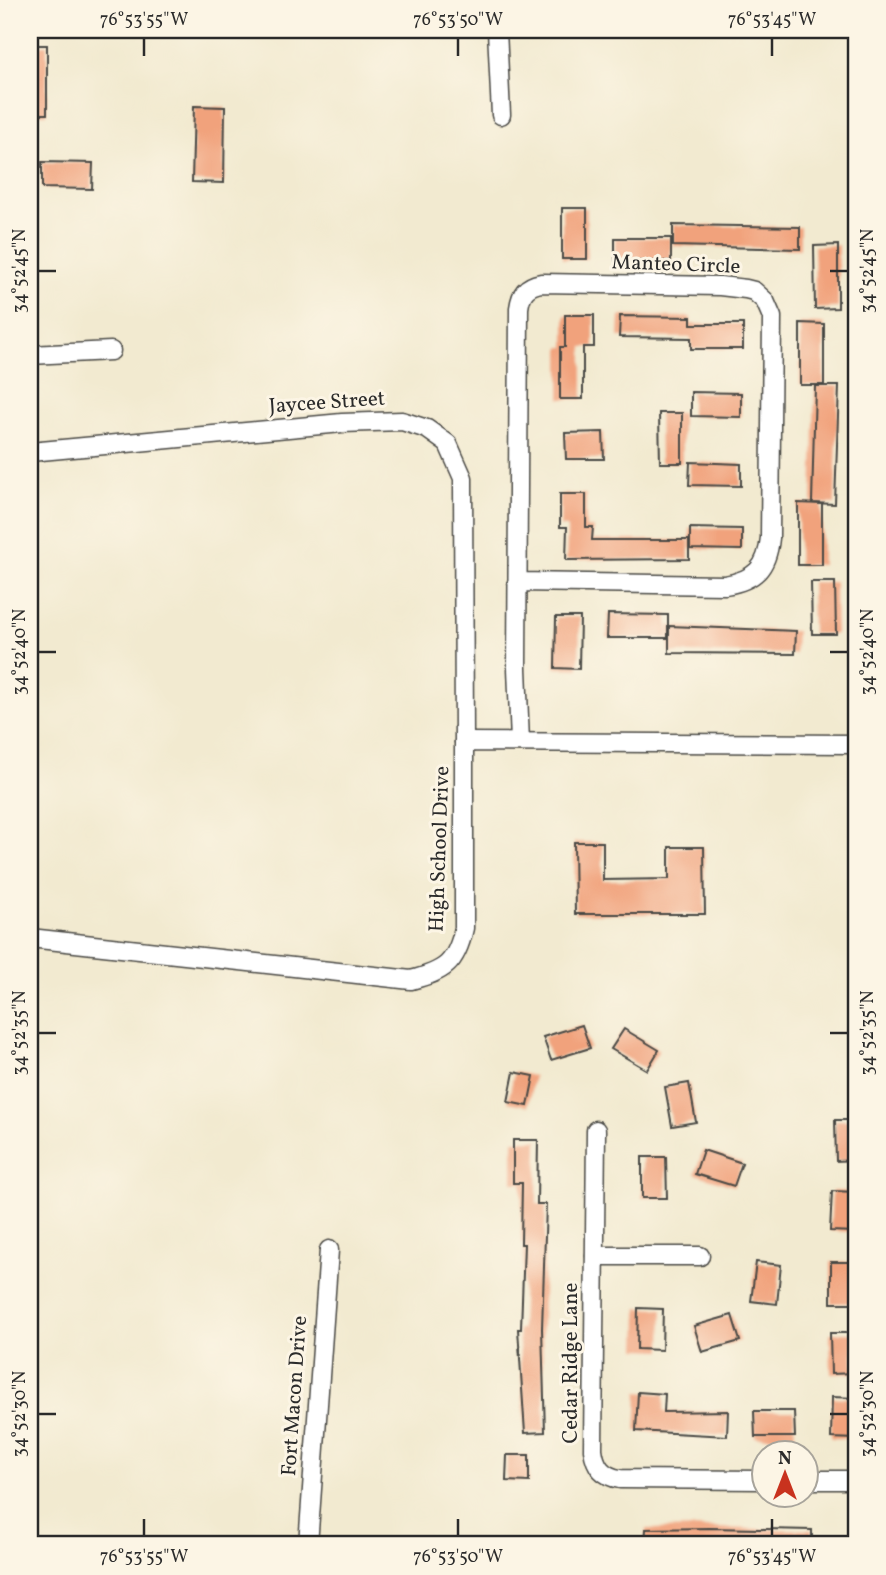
<svg xmlns="http://www.w3.org/2000/svg" width="886" height="1575" font-family="Vollkorn,serif">
<style>
.building{fill:#f1a27c}
.lines{fill:none;stroke-linecap:round;stroke-linejoin:round}
.minor-casing{stroke:#494844;stroke-width:21}
.minor{stroke:#fff;stroke-width:18}
.ticks{fill:none;stroke:#2b2b2b;stroke-width:2.5}
.labels{text-anchor:middle;dominant-baseline:central;stroke-width:6;stroke-linejoin:round;paint-order:stroke}
.street-label{font-size:21px;fill:#2b2b2b;stroke:#fcf5e5}
.neatline{fill:none;stroke:#2b2b2b;stroke-width:2.5}
.ticks-label{font-size:18px;text-anchor:middle;fill:#2b2b2b}
</style>
<rect width="100%" height="100%" fill="#fcf5e5"/>
<filter id="ink" filterUnits="userSpaceOnUse"><feTurbulence type="fractalNoise" baseFrequency=".0143" numOctaves="2"/><feDisplacementMap in="SourceGraphic" scale="14" xChannelSelector="R" yChannelSelector="G"/><feConvolveMatrix kernelMatrix="1 2 1 2 8 2 1 2 1" color-interpolation-filters="sRGB"/></filter>
<filter id="wash" filterUnits="userSpaceOnUse"><feTurbulence type="fractalNoise" baseFrequency=".00686" numOctaves="4" result="noise"/><feDisplacementMap in="SourceGraphic" scale="28" xChannelSelector="R" yChannelSelector="G"/><feGaussianBlur stdDeviation="1.57" result="paint"/><feColorMatrix in="noise" values="0 0 0 0 0 0 0 0 0 0 0 0 0 0 0 0 0 1.4 0 .05"/><feComposite in="paint" operator="in"/></filter>
<g filter="url(#wash)">
<rect width="100%" height="100%" fill="#f2ead0"/>
<g id="blocks">
<g class="building">
<rect x="30" y="45" width="17" height="69"/>
<polygon points="194,106 225,107 224,183 192,182"/>
<polygon points="42,162 93,163 92,189 42,188"/>
<rect x="562" y="208" width="25" height="51"/>
<polygon points="673,225 800,227 800,249 673,246"/>
<rect x="615" y="238" width="56" height="23"/>
<polygon points="838,245 838,308 815,309 814,246"/>
<polygon points="565,315 594,315 594,347 583,347 583,399 560,399 560,347 565,347"/>
<polygon points="620,316 691,317 691,324 743,324 743,349 691,349 691,338 619,337"/>
<polygon points="800,323 824,324 824,385 800,385"/>
<polygon points="815,386 839,386 835,504 812,503"/>
<polygon points="691,392 741,393 741,417 691,416"/>
<polygon points="659,413 682,413 682,463 660,463"/>
<polygon points="603,432 604,459 566,459 565,433"/>
<polygon points="690,462 741,464 741,486 689,485"/>
<polygon points="560,494 586,494 586,527 593,527 592,540 689,540 689,559 566,560 567,527 560,527"/>
<polygon points="798,503 822,504 822,565 798,565"/>
<polygon points="690,528 742,529 742,550 690,549"/>
<polygon points="811,582 835,582 836,634 812,634"/>
<polygon points="608,614 668,615 668,638 607,638"/>
<polygon points="556,617 580,617 579,669 555,668"/>
<polygon points="669,626 796,631 795,654 669,653"/>
<polygon points="574,842 603,842 603,880 669,879 669,847 704,847 705,914 575,914"/>
<polygon points="582,1025 590,1048 551,1060 543,1037"/>
<polygon points="624,1029 659,1050 647,1070 611,1049"/>
<polygon points="514,1072 534,1076 528,1106 508,1102"/>
<polygon points="689,1083 696,1122 672,1126 665,1087"/>
<polygon points="835,1120 856,1120 856,1160 836,1161"/>
<polygon points="513,1140 538,1140 537,1204 546,1204 542,1329 545,1432 525,1433 518,1329 521,1329 524,1244 521,1244 522,1183 513,1183"/>
<polygon points="703,1150 742,1163 734,1186 695,1174"/>
<polygon points="642,1157 666,1157 667,1198 642,1198"/>
<polygon points="832,1191 856,1192 855,1232 830,1231"/>
<polygon points="756,1262 781,1265 777,1304 751,1301"/>
<rect x="831" y="1262" width="25" height="41"/>
<polygon points="638,1308 663,1309 662,1350 637,1349"/>
<polygon points="732,1315 740,1341 702,1352 694,1326"/>
<polygon points="830,1333 853,1333 854,1373 831,1374"/>
<polygon points="638,1392 665,1394 664,1412 728,1411 727,1436 636,1431"/>
<polygon points="832,1397 856,1398 856,1439 831,1438"/>
<polygon points="754,1411 794,1411 795,1437 755,1437"/>
<polygon points="507,1455 529,1455 529,1482 506,1481"/>
<polygon points="709,1528 812,1530 812,1545 645,1545 646,1529"/>
</g>
</g>
</g>
<g filter="url(#ink)">
<use href="#blocks" fill-opacity="0" stroke="#494844" stroke-width="2"/>
<g class="lines">
<defs>
<g id="minor">
<polyline points="497,30 501,115"/>
<polyline points="30,355 111,351"/>
<polyline points="30,452 342,423 402,421 427,429 448,444 463,478 464,742"/>
<path d="M 517,582 L 725,585 C 755,580 767,568 770,538 L 772,317 L 765,301 L 754,291 L 746,289 L 720,286 L 541,283 C 526,286 521,293 519,308 L 517,668 L 520,742"/>
<path d="M 30,938 L 411,980 C 445,971 456,964 464,928 L 464,742 L 856,744"/>
<path d="M 596,1130 L 593,1449 C 595,1466 602,1476 620,1479 L 764,1480"/>
<polyline points="595,1256 700,1256"/>
<polyline points="806,1480 856,1480"/>
<polyline points="308,1545 329,1250"/>
</g>
</defs>
<use href="#minor" class="minor-casing"/>
<use href="#minor" class="minor"/>
</g>
</g>
<path class="ticks" d="M 144,38 L 144,56M 458,38 L 458,56M 772,38 L 772,56M 38,271 L 56,271M 830,271 L 848,271M 38,652 L 56,652M 830,652 L 848,652M 38,1033 L 56,1033M 830,1033 L 848,1033M 38,1414 L 56,1414M 830,1414 L 848,1414M 144,1519 L 144,1536M 458,1519 L 458,1536M 772,1519 L 772,1536"/>
<g class="labels">
<g class="street-label">
<text transform="translate(676 265) rotate(2)">Manteo Circle</text>
<text transform="translate(327 403) rotate(-4)">Jaycee Street</text>
<text transform="translate(440 849) rotate(-88)">High School Drive</text>
<text transform="translate(571 1363) rotate(-90)">Cedar Ridge Lane</text>
<text transform="translate(295 1396) rotate(-86)">Fort Macon Drive</text>
</g>
</g>
<rect width="886" height="1575" fill="none" stroke="#fcf5e5" stroke-width="77"/>
<g transform="translate(785 1474)"><circle r="33" fill="#fcf5e5" stroke="#a8a49b" stroke-width="2"/>
<path d="M0-5L12 26L0 18L-12 26Z" fill="#c8321e"/>
<text y="-10" font-size="19" font-weight="bold" text-anchor="middle" fill="#2b2b2b">N</text>
</g>
<rect x="38" y="38" width="810" height="1498" class="neatline"/>
<g class="ticks-label">
<text x="144" y="25">76°53'55"W</text>
<text x="458" y="25">76°53'50"W</text>
<text x="772" y="25">76°53'45"W</text>
<text transform="translate(19 271) rotate(-90)" y="6">34°52'45"N</text>
<text transform="translate(867 271) rotate(-90)" y="6">34°52'45"N</text>
<text transform="translate(19 652) rotate(-90)" y="6">34°52'40"N</text>
<text transform="translate(867 652) rotate(-90)" y="6">34°52'40"N</text>
<text transform="translate(19 1033) rotate(-90)" y="6">34°52'35"N</text>
<text transform="translate(867 1033) rotate(-90)" y="6">34°52'35"N</text>
<text transform="translate(19 1414) rotate(-90)" y="6">34°52'30"N</text>
<text transform="translate(867 1414) rotate(-90)" y="6">34°52'30"N</text>
<text x="144" y="1562">76°53'55"W</text>
<text x="458" y="1562">76°53'50"W</text>
<text x="772" y="1562">76°53'45"W</text>
</g>
</svg>
